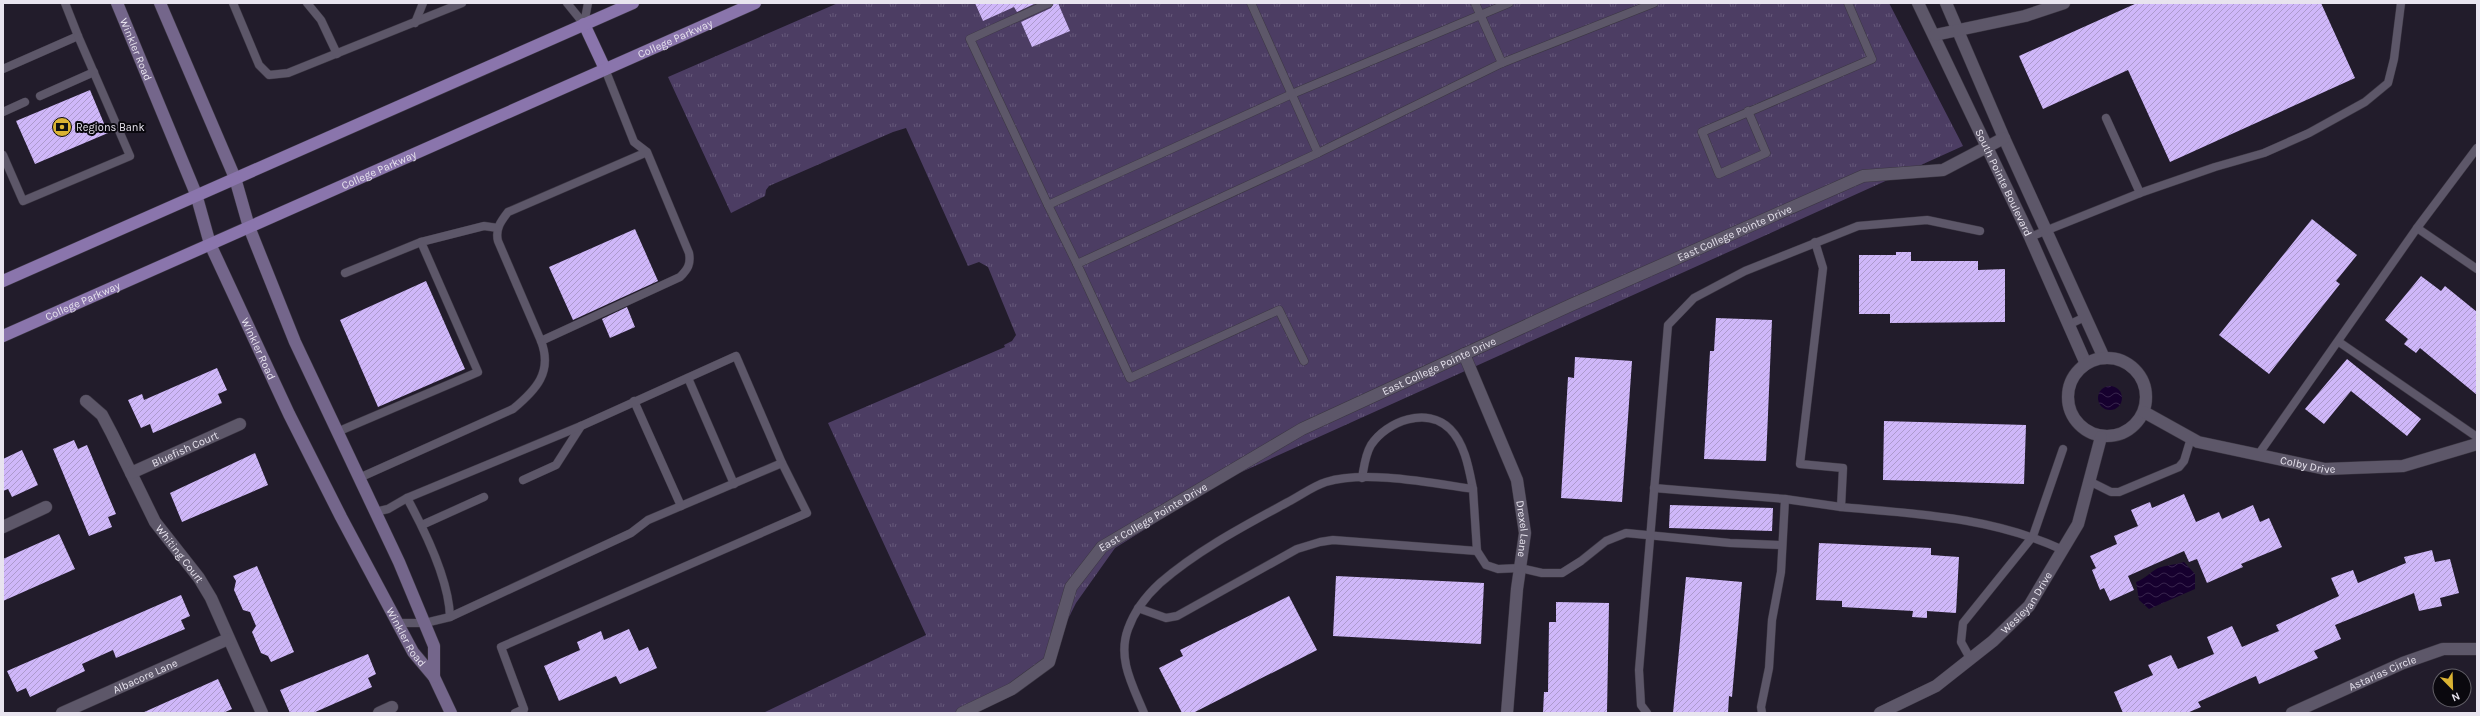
<svg xmlns="http://www.w3.org/2000/svg" width="2480" height="716" font-family="Karla,sans-serif">
<style>
.grass{fill:url(#grass-tufts)}
.water{fill:url(#water-waves)}
.building{fill:url(#building-hatch)}
.lines{fill:none;stroke-linecap:round;stroke-linejoin:round}
.lane-casing{stroke:#3c3743;stroke-width:9}
.street-casing{stroke:#3c3743;stroke-width:13}
.secondary-casing{stroke:#3c3743;stroke-width:13}
.primary-casing{stroke:#3c3743;stroke-width:13}
.lane{stroke:#5d5769;stroke-width:8}
.street{stroke:#5d5769;stroke-width:12}
.secondary{stroke:#74668b;stroke-width:12}
.primary{stroke:#8a75ac;stroke-width:12}
.labels{text-anchor:middle;dominant-baseline:central;stroke-width:4;stroke-linejoin:round;paint-order:stroke}
.street-label{font-size:11px;fill:#e8e4ef;stroke:#0a080e}
.poi-label{font-size:11px;fill:#e8e4ef;stroke:#0a080e;text-anchor:start}
</style>
<defs>
<pattern id="grass-tufts" width="24" height="20" patternUnits="userSpaceOnUse"><rect width="24" height="20" fill="#4c3d63"/><path d="M3 7l-1-3M5 7V3M7 7l1-3M15 17l-1-3M17 17v-4M19 17l1-3" fill="none" stroke="#66597a"/></pattern>
<pattern id="water-waves" width="16" height="10" patternUnits="userSpaceOnUse"><rect width="16" height="10" fill="#16002e"/><path d="M0 5q4-4 8 0t8 0" fill="none" stroke="#38254d"/></pattern>
<pattern id="building-hatch" width="6" height="6" patternUnits="userSpaceOnUse"><rect width="6" height="6" fill="#cfb7f9"/><path d="M-1 1l2-2M0 6l6-6M5 7l2-2" fill="none" stroke="#ad9acd"/></pattern>
</defs>
<rect width="100%" height="100%" fill="#221c2b"/>
<polygon class="grass" points="838,3 1889,3 1963,146 1226,479 1115,548 1076,603 1042,671 959,713 763,713 926,635 828,423 1005,347 1004,345 1012,341 1016,335 988,267 979,262 968,266 906,128 893,132 769,186 766,190 765,196 731,213 668,77"/>
<g class="water">
<circle cx="2110" cy="398" r="12"/>
<path d="M 2184,562 L 2195,574 L 2195,589 L 2149,609 L 2139,600 L 2136,582 C 2145,579 2150,572 2158,568 C 2166,565 2175,565 2184,562 Z"/>
</g>
<g class="building">
<polygon points="975,3 1036,3 1017,12 1014,7 983,21"/>
<polygon points="1054,3 1058,3 1070,31 1032,47 1021,22 1051,8"/>
<polygon points="2137,3 2321,3 2355,78 2170,162 2128,70 2043,109 2019,56"/>
<polygon points="90,90 108,133 35,164 16,121"/>
<polygon points="2312,219 2357,255 2336,281 2340,284 2269,374 2219,335"/>
<polygon points="635,229 658,281 573,320 549,267"/>
<polygon points="1896,252 1911,252 1911,261 1978,261 1978,270 2005,269 2005,322 1890,323 1890,314 1859,314 1859,255 1896,255"/>
<polygon points="2421,276 2441,291 2445,286 2477,312 2477,395 2420,348 2416,353 2404,344 2408,339 2385,320"/>
<polygon points="426,281 465,369 378,407 340,320"/>
<polygon points="627,307 635,327 610,338 602,319"/>
<polygon points="1716,318 1772,320 1766,461 1704,459 1710,351 1714,351"/>
<polygon points="1575,357 1632,361 1622,502 1561,498 1568,377 1574,378"/>
<polygon points="2347,359 2421,419 2407,436 2351,391 2324,424 2305,409"/>
<polygon points="217,368 227,390 218,394 222,403 153,433 150,424 141,428 128,400 142,394 144,400"/>
<polygon points="1884,421 2026,425 2024,484 1883,480"/>
<polygon points="74,440 78,449 87,445 116,514 108,517 112,527 89,536 53,449"/>
<polygon points="22,450 38,485 12,497 8,489 3,491 3,459"/>
<polygon points="255,453 268,485 182,522 170,493"/>
<polygon points="2184,494 2196,522 2219,512 2222,519 2253,505 2260,522 2269,518 2282,547 2241,564 2243,567 2207,583 2197,559 2189,562 2184,551 2128,576 2134,590 2110,601 2104,588 2100,590 2092,570 2096,568 2090,556 2117,544 2114,536 2138,526 2131,510 2150,502 2152,508"/>
<polygon points="1670,505 1773,508 1772,531 1669,528"/>
<polygon points="59,534 75,569 3,601 3,559"/>
<polygon points="1819,543 1931,548 1931,555 1959,557 1956,613 1927,611 1927,618 1912,617 1913,611 1842,607 1842,601 1816,600"/>
<polygon points="2432,550 2435,562 2450,559 2459,593 2440,598 2442,606 2419,611 2414,593 2335,625 2341,639 2314,651 2318,658 2259,684 2256,676 2198,702 2201,707 2187,713 2123,713 2114,692 2153,675 2148,665 2171,655 2178,669 2214,654 2207,637 2232,626 2242,647 2279,631 2276,625 2339,596 2331,578 2353,570 2358,583 2406,563 2404,557"/>
<polygon points="257,566 294,652 271,662 268,656 261,653 252,632 256,626 250,612 243,610 234,590 236,581 233,576"/>
<polygon points="1336,576 1484,583 1481,644 1333,636"/>
<polygon points="1686,577 1742,582 1732,697 1729,696 1728,713 1673,713"/>
<polygon points="181,595 190,616 181,620 185,629 116,658 113,650 82,664 85,671 30,697 26,688 17,692 7,671"/>
<polygon points="1289,596 1317,650 1193,713 1182,713 1159,668 1183,656 1180,650"/>
<polygon points="1556,602 1609,603 1607,713 1543,713 1544,692 1548,692 1549,622 1556,622"/>
<polygon points="629,629 639,651 648,647 657,668 620,684 616,676 559,701 544,666 580,650 577,642 601,631 604,640"/>
<polygon points="368,654 376,674 368,678 372,687 313,713 290,713 280,690"/>
<polygon points="218,679 232,709 223,713 142,713"/>
</g>
<g class="lines">
<defs>
<g id="lane">
<polyline points="233,3 259,65 269,75 288,73 462,3"/>
<polyline points="307,3 321,20 337,54"/>
<polyline points="567,3 584,24 588,3"/>
<polyline points="1049,3 970,39 1048,205 1292,94 1509,3"/>
<polyline points="1251,3 1318,153 1077,264 1130,378 1279,310 1304,361"/>
<polyline points="1475,3 1502,63"/>
<polyline points="415,23 423,3"/>
<polyline points="3,69 78,36 65,3"/>
<path d="M 605,69 L 634,142 L 647,152 L 689,253 C 691,264 688,269 680,277 L 541,341 L 498,241 C 495,229 501,221 508,212 L 647,152"/>
<polyline points="40,96 94,72"/>
<polyline points="1748,111 1766,153 1719,174 1702,132 1872,59 1848,3"/>
<polyline points="3,112 25,102"/>
<polyline points="2106,118 2140,193"/>
<polyline points="2477,148 2417,228 2477,269"/>
<polyline points="1318,153 1502,63 1654,3"/>
<polyline points="3,155 23,201 130,156 78,36"/>
<polyline points="1048,205 1077,264"/>
<polyline points="2030,237 2140,193 2215,167 2264,153 2309,133 2365,102 2388,83 2394,59 2401,3"/>
<path d="M 1815,242 L 1823,268 L 1800,464 L 1843,468 L 1841,507 C 1918,514 1992,517 2063,550"/>
<polyline points="345,273 421,242"/>
<polyline points="2068,325 2085,317"/>
<polyline points="2339,342 2477,437"/>
<polyline points="688,378 734,484"/>
<polyline points="634,401 681,506"/>
<polyline points="337,432 478,372 421,242 484,226 498,228"/>
<polyline points="2258,455 2417,228"/>
<path d="M 359,478 L 513,409 C 536,390 553,372 541,341"/>
<path d="M 1362,478 C 1364,467 1365,455 1371,445 C 1387,421 1427,406 1450,429 C 1465,444 1469,469 1473,489"/>
<polyline points="523,480 556,465 581,426"/>
<polyline points="2089,481 2111,492 2119,492 2179,467 2184,461 2191,438"/>
<polyline points="1654,488 1785,499 1841,507"/>
<path d="M 407,498 C 425,531 449,579 450,617"/>
<polyline points="375,512 388,509 407,498 581,426 736,356 782,463 648,520 631,533 450,617 425,623 398,623"/>
<polyline points="422,525 484,497"/>
<polyline points="1138,608 1166,618 1177,616 1297,549 1320,542 1333,540 1477,551"/>
<polyline points="1971,660 1961,642 1963,623 2033,536 2063,449"/>
<polyline points="515,713 524,709 501,647 807,513 782,463"/>
<path d="M 1144,713 C 1133,686 1117,659 1128,629 C 1134,612 1147,595 1160,583 C 1198,550 1244,526 1288,502 C 1300,496 1313,486 1326,482 C 1366,470 1431,483 1473,489 L 1477,551 L 1486,565 L 1498,569 L 1520,568 L 1542,573 L 1562,573 L 1581,561 L 1606,541 L 1626,533 L 1730,543 L 1782,545"/>
<polyline points="1647,713 1641,705 1639,670 1668,325 1694,298 1745,271 1858,226 1927,220 1980,231"/>
<polyline points="1762,713 1761,707 1769,668 1772,620 1781,572 1785,499"/>
</g>
<g id="street">
<path id="s1" d="M 1918,3 L 2030,237 L 2086,364"/>
<polyline points="1946,3 2004,138 2104,358"/>
<polyline points="1935,35 2025,16 2064,3"/>
<path id="s2" d="M 1464,354 L 1517,480 L 1525,533 L 1517,589 L 1507,713"/>
<circle cx="2107" cy="397" r="39"/>
<path id="s3" d="M 86,401 L 102,415 L 112,434 L 155,522 L 199,578 L 211,598 L 262,713"/>
<path id="s4" d="M 2144,412 L 2198,442 L 2325,469 L 2403,466 L 2477,444"/>
<path id="s5" d="M 131,473 L 240,424"/>
<polyline points="3,527 46,507"/>
<path id="s6" d="M 62,713 L 228,639"/>
<polyline points="379,713 392,707"/>
<path id="s7" d="M 962,713 L 1012,689 L 1049,662 L 1071,587 L 1102,547 L 1302,429 L 1571,305 L 1863,176 L 1943,170 L 2004,138"/>
<path id="s8" d="M 1880,713 L 1936,686 L 1993,641 L 2029,606 L 2078,524 L 2101,437"/>
<path id="s9" d="M 2292,713 L 2403,663 L 2443,649 L 2477,649"/>
</g>
<g id="secondary">
<path id="s10" d="M 117,3 L 196,194 L 210,244 L 289,414 L 341,517 L 413,652 L 434,677 L 451,713"/>
<polyline points="160,3 235,178 249,227 295,342 399,562 434,646 434,677"/>
</g>
<g id="primary">
<polyline points="584,24 605,69"/>
<polyline points="3,281 633,3"/>
<path id="s11" d="M 3,336 L 755,3"/>
</g>
</defs>
<use href="#lane" class="lane-casing"/>
<use href="#street" class="street-casing"/>
<use href="#secondary" class="secondary-casing"/>
<use href="#primary" class="primary-casing"/>
<use href="#lane" class="lane"/>
<use href="#street" class="street"/>
<use href="#secondary" class="secondary"/>
<use href="#primary" class="primary"/>
</g>
<defs>
<symbol id="bank-disc" viewBox="-11 -11 22 22"><circle r="9.5" fill="#dab333" stroke="#0a080e"/><path d="M-6-4H6V4H-6ZM0-2.3a2.3 2.3 0 1 0 0 4.6a2.3 2.3 0 1 0 0-4.6Z" fill="#111"/></symbol>
</defs>
<g fill-rule="evenodd">
<use href="#bank-disc" x="51" y="116" width="22" height="22"/>
</g>
<g class="labels">
<g class="street-label">
<text stroke="none"><textPath href="#s11" startOffset="735">College Parkway</textPath></text>
<text stroke="none"><textPath href="#s10" startOffset="50">Winkler Road</textPath></text>
<text stroke="none"><textPath href="#s11" startOffset="411">College Parkway</textPath></text>
<text stroke="none"><textPath href="#s1" startOffset="199">South Pointe Boulevard</textPath></text>
<text stroke="none"><textPath href="#s7" startOffset="937">East College Pointe Drive</textPath></text>
<text stroke="none"><textPath href="#s11" startOffset="87">College Parkway</textPath></text>
<text stroke="none"><textPath href="#s10" startOffset="374">Winkler Road</textPath></text>
<text stroke="none"><textPath href="#s7" startOffset="613">East College Pointe Drive</textPath></text>
<text stroke="none"><textPath href="#s5" startOffset="59">Bluefish Court</textPath></text>
<text stroke="none"><textPath href="#s4" startOffset="174">Colby Drive</textPath></text>
<text stroke="none"><textPath href="#s7" startOffset="289">East College Pointe Drive</textPath></text>
<text stroke="none"><textPath href="#s2" startOffset="186">Drexel Lane</textPath></text>
<text stroke="none"><textPath href="#s3" startOffset="181">Whiting Court</textPath></text>
<text stroke="none"><textPath href="#s8" startOffset="186">Wesleyan Drive</textPath></text>
<text stroke="none"><textPath href="#s10" startOffset="698">Winkler Road</textPath></text>
<text stroke="none"><textPath href="#s9" startOffset="99">Astarias Circle</textPath></text>
<text stroke="none"><textPath href="#s6" startOffset="91">Albacore Lane</textPath></text>
</g>
<g class="poi-label">
<text x="76" y="127">Regions Bank</text>
</g>
</g>
<rect width="2480" height="716" fill="none" stroke="#e8e4ef" stroke-width="8"/>
<g transform="translate(2452 688) rotate(157)"><circle r="19" fill="#0a080e" stroke="#636068"/>
<path d="M0-3L7 15L0 10L-7 15Z" fill="#dab333"/>
<text y="-6" font-size="11" font-weight="bold" text-anchor="middle" fill="#e8e4ef">N</text>
</g>
</svg>
